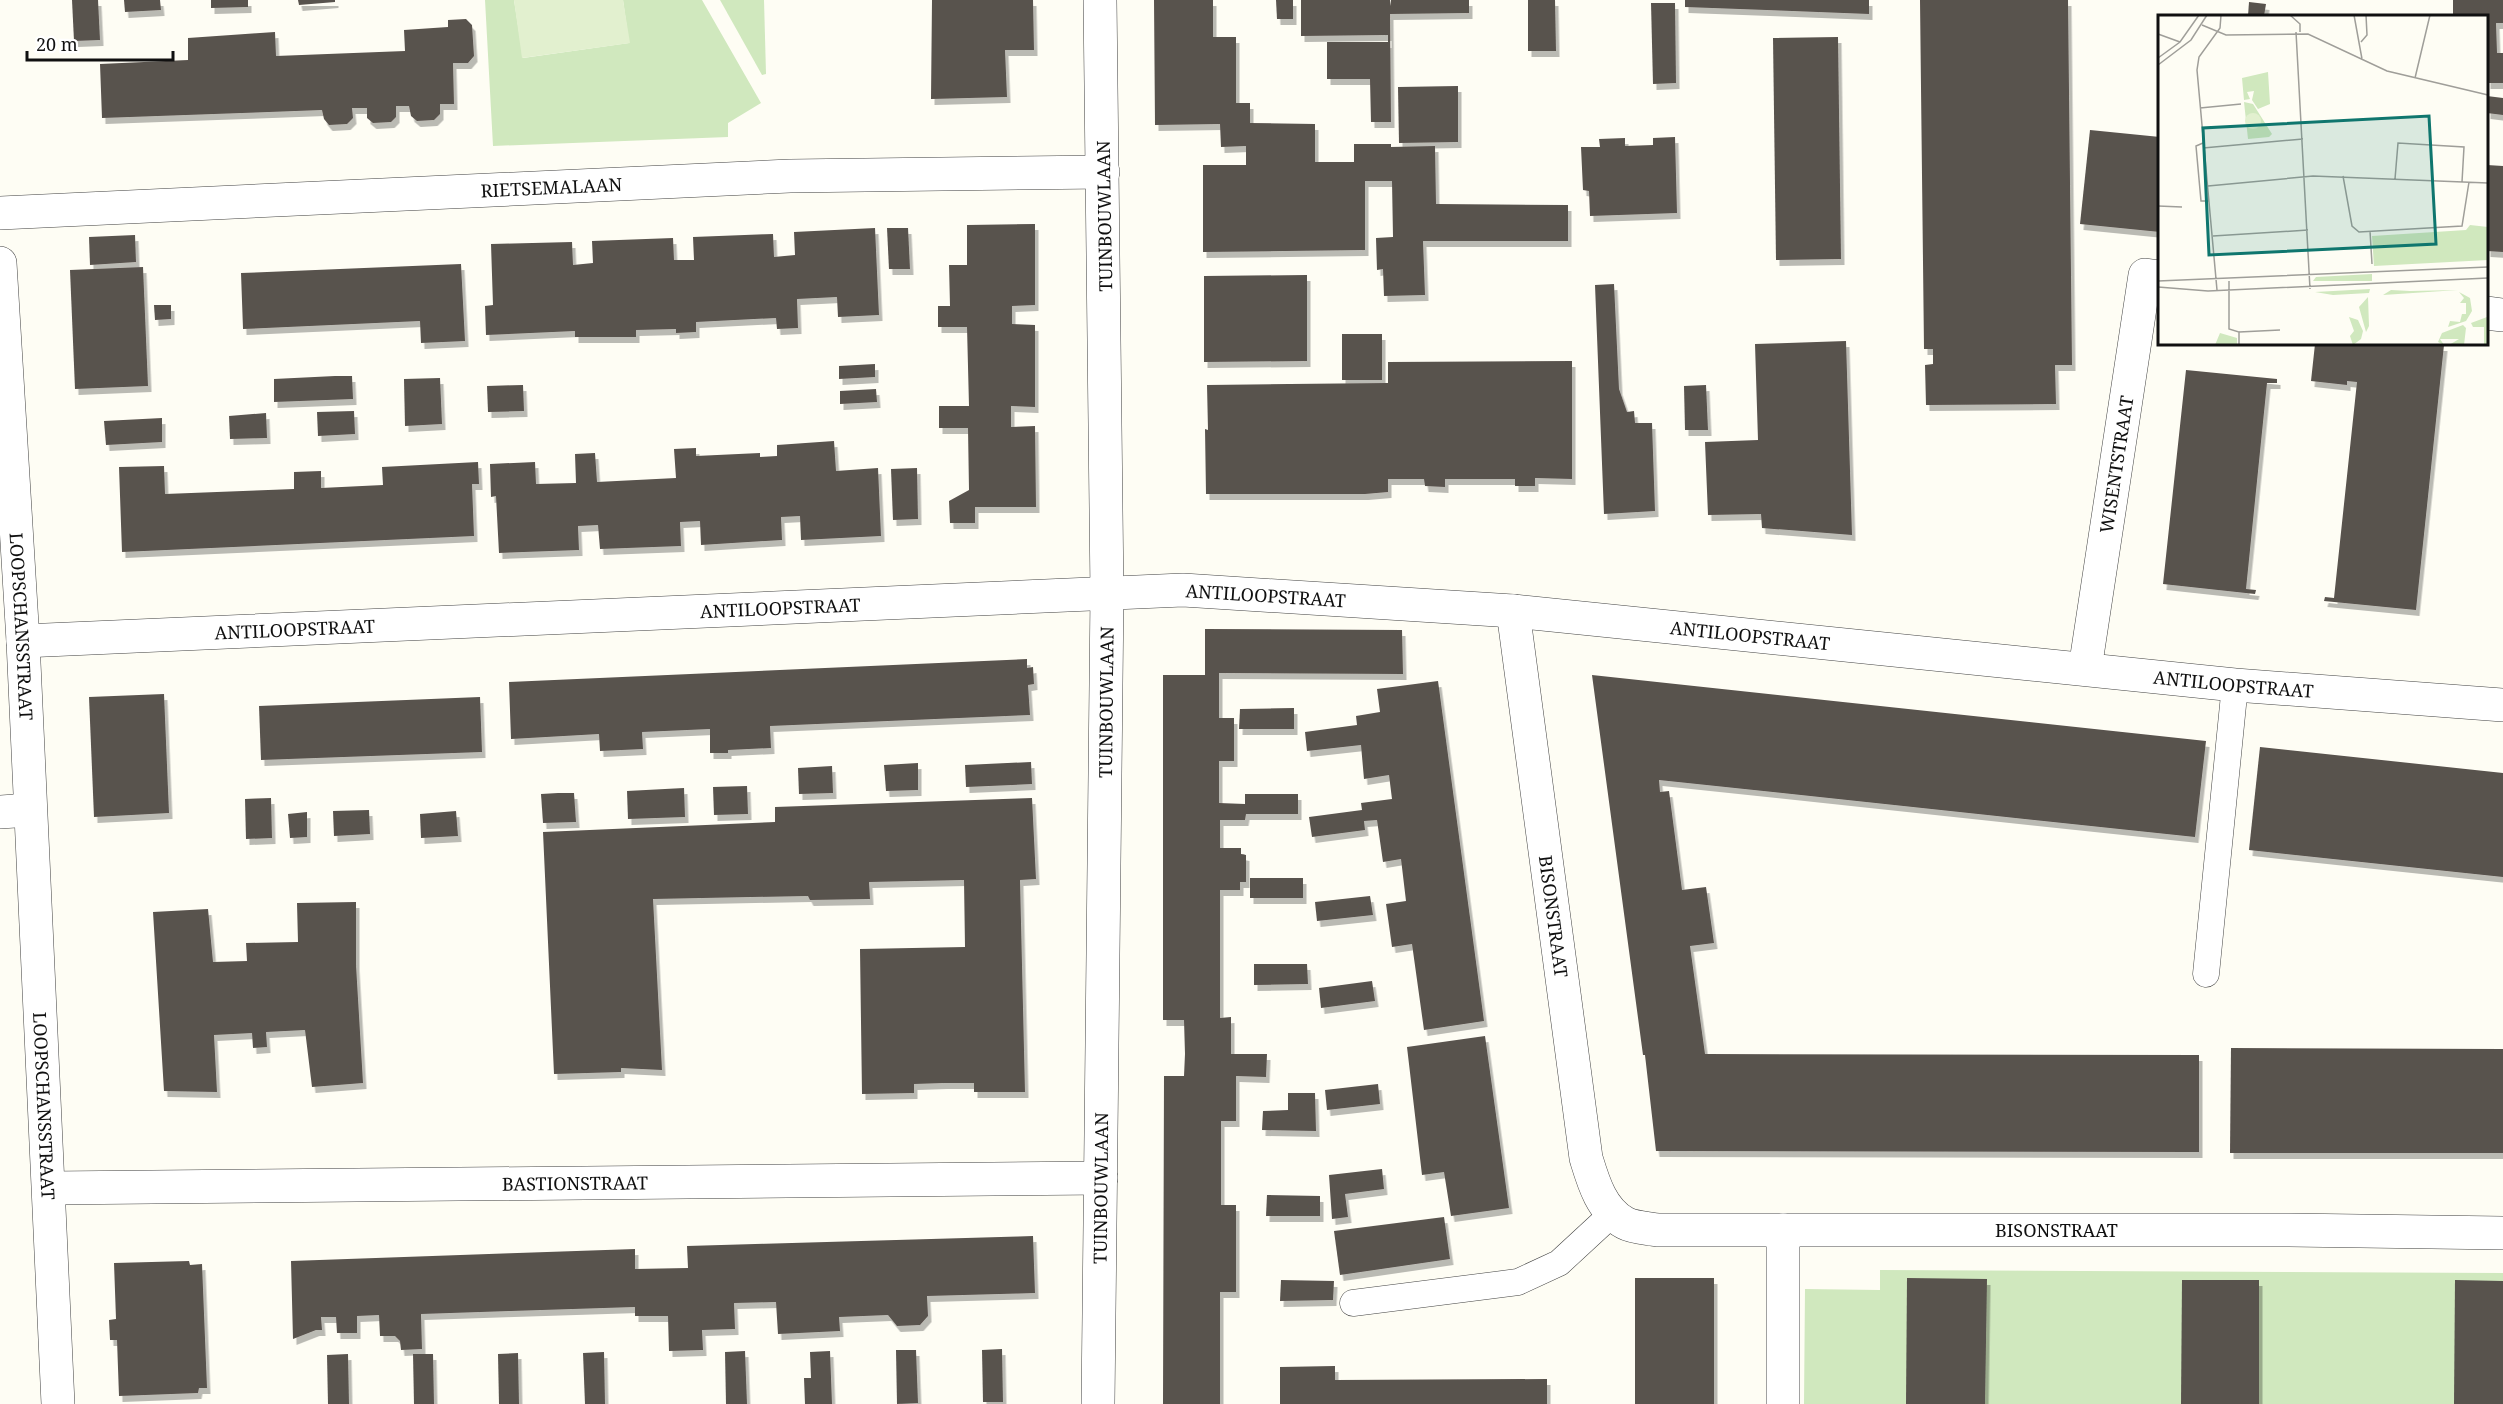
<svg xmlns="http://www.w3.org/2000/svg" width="2503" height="1404" font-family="'Noto Serif',serif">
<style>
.green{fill:#d0e8be}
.pitch{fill:#e2f0cf}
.building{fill:#59524d;filter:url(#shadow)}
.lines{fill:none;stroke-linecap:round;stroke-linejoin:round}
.service-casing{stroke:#434343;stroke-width:27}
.minor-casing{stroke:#434343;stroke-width:34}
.service{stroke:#fff;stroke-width:26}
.minor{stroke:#fff;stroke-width:33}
.labels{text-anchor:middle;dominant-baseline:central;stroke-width:6;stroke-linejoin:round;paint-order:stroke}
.street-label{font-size:18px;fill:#101010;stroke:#fff}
.inset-road{fill:none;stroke:#9f9e99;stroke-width:1.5}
.view{fill:#0f766e;fill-opacity:0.15;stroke:#0f766e;stroke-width:3}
.inset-edge{fill:none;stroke:#101010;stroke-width:3}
</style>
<defs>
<filter id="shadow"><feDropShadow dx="3.5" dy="6" stdDeviation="0" flood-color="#0004"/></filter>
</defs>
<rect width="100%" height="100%" fill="#fefdf4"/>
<g class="green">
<polygon points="485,0 514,0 523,58 629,43 623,0 702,0 761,103 728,123 728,137 493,146"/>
<polygon points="720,0 764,0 766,74 762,75"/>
<polygon points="1880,1270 2503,1273 2503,1404 1804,1404 1805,1289 1880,1290"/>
</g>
<polygon class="pitch" points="514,0 623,0 630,43 522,58"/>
<g class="building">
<polygon points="72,0 98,0 100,40 74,41"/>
<polygon points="124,0 160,0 161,10 125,12"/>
<polygon points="211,0 248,0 248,7 211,8"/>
<polygon points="298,0 335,0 335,2 299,5"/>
<polygon points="932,0 1033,0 1034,50 1005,50 1007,97 931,99"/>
<polygon points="1154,0 1213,0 1213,37 1236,37 1236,103 1250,103 1250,123 1315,124 1315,162 1354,162 1354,144 1391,144 1391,147 1435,146 1436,204 1568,205 1568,241 1423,241 1425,295 1384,296 1383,269 1377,270 1376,238 1393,237 1392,181 1365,181 1365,250 1203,252 1203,165 1246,165 1246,146 1221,147 1220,124 1155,125"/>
<polygon points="1276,0 1293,0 1293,19 1277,19"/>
<polygon points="1301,0 1390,0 1390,6 1391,0 1469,0 1469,13 1390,14 1391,122 1371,122 1370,79 1327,79 1327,42 1388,42 1388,35 1301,36"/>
<polygon points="1528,0 1555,0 1556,51 1528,51"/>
<polygon points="1685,0 1869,0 1869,14 1685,7"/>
<polygon points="1920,0 2068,0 2072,365 2055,365 2056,404 1926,405 1925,365 1933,364 1933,349 1924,349"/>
<polygon points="2453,0 2503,0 2503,23 2496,23 2497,53 2503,53 2503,83 2487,83 2487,16 2453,16"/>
<polygon points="2249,2 2266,4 2264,16 2248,16"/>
<polygon points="1651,3 1675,3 1676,83 1653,84"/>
<polygon points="466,19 472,25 474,56 468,63 453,63 454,104 440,104 440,114 434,120 417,121 411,116 409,106 396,106 396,117 391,122 373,123 367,118 367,108 352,108 353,118 347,124 329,125 324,119 322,110 102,118 100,64 188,60 188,38 275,32 276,56 405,51 404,30 448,27 448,20"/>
<polygon points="1838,37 1841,259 1776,260 1773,38"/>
<polygon points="1458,86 1458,142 1399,143 1398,87"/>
<polygon points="2487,96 2503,98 2503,115 2487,113"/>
<polygon points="2090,130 2160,137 2160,232 2080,224"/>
<polygon points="1675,137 1677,213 1590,216 1589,191 1583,190 1581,147 1600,147 1599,139 1625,138 1625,146 1653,145 1653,138"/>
<polygon points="2487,165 2503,166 2503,252 2487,251"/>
<polygon points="1035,224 1035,305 1012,306 1012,324 1035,325 1035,407 1011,406 1011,427 1035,426 1036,507 975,507 975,523 950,523 949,501 969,490 968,428 939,428 939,406 969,406 967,327 938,327 938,306 950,306 949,265 967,265 967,225"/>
<polygon points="875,228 879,315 838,317 837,297 797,299 798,328 777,329 776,318 696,322 696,332 676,333 676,329 636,330 636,337 575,337 575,331 486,335 485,306 493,305 491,244 572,242 573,265 593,263 592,241 673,238 674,260 694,260 693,237 773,234 774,257 795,255 794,232"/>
<polygon points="887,228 908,228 910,269 889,269"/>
<polygon points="135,235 136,262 90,265 89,237"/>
<polygon points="461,264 465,341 421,343 420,321 243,329 241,273"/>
<polygon points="143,267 148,386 75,389 70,270"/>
<polygon points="1307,275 1307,361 1204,362 1204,276"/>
<polygon points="1614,284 1619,389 1627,412 1634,411 1635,423 1652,423 1655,511 1604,514 1595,285"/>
<polygon points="154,305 171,305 171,319 155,320"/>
<polygon points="1382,334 1382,380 1342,380 1342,334"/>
<polygon points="1846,341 1852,535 1762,528 1761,514 1708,515 1705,442 1758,440 1755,344"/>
<polygon points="2315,344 2444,345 2416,610 2324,601 2325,597 2334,598 2357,382 2347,381 2347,385 2311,381"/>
<polygon points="1572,361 1572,479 1535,478 1535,486 1515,486 1515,479 1445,479 1445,487 1425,486 1424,479 1388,479 1388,492 1365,494 1206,494 1205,429 1208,430 1207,385 1388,383 1388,362"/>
<polygon points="875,364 875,377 839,379 839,366"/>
<polygon points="2186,370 2277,379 2277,383 2267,383 2246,589 2256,590 2255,594 2163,584"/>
<polygon points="335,376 352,376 353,399 274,402 274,379"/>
<polygon points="440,378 442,424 405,426 404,379"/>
<polygon points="523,385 524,411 488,412 487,386"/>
<polygon points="1706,385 1708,430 1685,430 1684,386"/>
<polygon points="876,389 877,402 840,404 840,391"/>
<polygon points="354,411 355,434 318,436 317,412"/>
<polygon points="266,413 267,438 230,439 229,416"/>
<polygon points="162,418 162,442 106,445 104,421"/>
<polygon points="834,441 836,471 878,468 881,536 801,540 800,516 781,517 782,540 701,545 700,521 680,522 681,546 600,549 598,525 578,526 579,550 499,553 496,496 491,497 490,464 535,462 536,484 576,483 575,454 595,453 597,482 676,478 674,449 696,448 696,456 760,453 760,457 777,456 777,445"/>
<polygon points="478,462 479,484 472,484 474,536 122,552 119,467 164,466 165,494 294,489 294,472 321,471 321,488 383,485 382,467"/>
<polygon points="917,468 918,519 893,520 891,469"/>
<polygon points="1205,629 1402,630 1403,674 1219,673 1219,718 1234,718 1234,761 1219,761 1219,803 1245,804 1245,794 1298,794 1298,814 1246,814 1245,820 1220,820 1220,848 1241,848 1241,854 1246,855 1246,882 1240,882 1240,890 1220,890 1220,1018 1231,1017 1231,1054 1267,1054 1266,1077 1236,1076 1236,1121 1221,1121 1221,1205 1236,1205 1236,1292 1220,1292 1220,1404 1163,1404 1164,1076 1184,1076 1185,1054 1184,1020 1163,1020 1163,675 1205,675"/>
<polygon points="1027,659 1027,668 1033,667 1034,684 1028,685 1030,715 770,726 771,748 728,750 728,753 710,753 710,729 642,732 643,749 600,751 599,734 511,739 509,682"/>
<polygon points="1592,675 2206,741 2195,837 1659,780 1660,792 1669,791 1682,890 1706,887 1714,943 1690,946 1705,1054 2199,1055 2199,1152 1656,1151 1645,1055 1643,1055"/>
<polygon points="1438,681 1484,1021 1424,1030 1412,944 1392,947 1386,904 1406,901 1401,859 1383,862 1377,820 1364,821 1365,830 1312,837 1309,817 1362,810 1361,803 1392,799 1389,775 1364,779 1361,745 1307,751 1305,732 1357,725 1356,716 1380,712 1377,689"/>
<polygon points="164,694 169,813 94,817 89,697"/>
<polygon points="480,697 482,752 261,760 259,706"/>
<polygon points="1294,708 1294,729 1239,729 1240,709"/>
<polygon points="2260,747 2503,773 2503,877 2249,850"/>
<polygon points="1031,762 1032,784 966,787 965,765"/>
<polygon points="918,763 918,790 886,791 884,765"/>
<polygon points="832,766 833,793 799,794 798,768"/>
<polygon points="747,786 748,814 714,815 713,787"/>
<polygon points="684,788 685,817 628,819 627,791"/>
<polygon points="558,793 574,793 576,822 543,823 541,794"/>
<polygon points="271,798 272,838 246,839 245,799"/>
<polygon points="1032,798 1036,879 1020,880 1025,1092 974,1092 974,1083 944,1083 914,1084 914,1093 862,1094 860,949 965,947 964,880 869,882 870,899 810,900 808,896 653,899 662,1070 621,1068 621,1072 554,1074 543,832 775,822 775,807"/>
<polygon points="369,810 370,834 334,836 333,811"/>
<polygon points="456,811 458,836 421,838 420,814"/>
<polygon points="307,812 307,837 290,838 288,814"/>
<rect x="1250" y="878" width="53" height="20"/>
<polygon points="1370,896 1373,915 1317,921 1315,902"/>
<polygon points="356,902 356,965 363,1083 312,1087 305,1030 266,1032 267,1047 253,1048 252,1033 214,1035 217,1092 164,1091 153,912 208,909 213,962 247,961 246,943 298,942 297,903"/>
<polygon points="1254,964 1307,964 1308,984 1254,985"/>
<polygon points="1372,981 1375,1001 1321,1008 1319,988"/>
<polygon points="1485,1036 1509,1208 1451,1216 1444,1172 1422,1175 1407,1047"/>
<polygon points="2231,1048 2503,1049 2503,1153 2230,1153"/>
<polygon points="1378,1084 1380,1104 1327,1110 1325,1090"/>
<polygon points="1288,1093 1315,1093 1316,1131 1262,1130 1263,1111 1288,1110"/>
<polygon points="1382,1169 1384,1189 1345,1194 1348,1217 1332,1219 1329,1175"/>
<polygon points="1267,1195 1320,1196 1320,1216 1266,1216"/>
<polygon points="1444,1217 1450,1259 1340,1275 1334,1231"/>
<polygon points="1033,1236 1035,1293 927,1296 928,1316 920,1325 897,1326 888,1315 839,1317 840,1331 778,1334 776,1302 734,1303 735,1329 702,1330 703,1350 669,1351 668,1316 635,1316 635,1307 421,1314 422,1349 401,1350 400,1341 395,1336 380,1336 379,1315 357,1316 357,1333 337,1333 336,1317 321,1317 322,1330 316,1330 293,1339 291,1261 635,1249 635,1269 688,1268 687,1246"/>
<polygon points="189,1261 190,1265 202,1264 207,1388 199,1388 198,1393 119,1396 117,1340 110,1340 109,1320 116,1319 114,1263"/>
<rect x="1635" y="1278" width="79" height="126"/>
<polygon points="1907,1278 1987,1279 1985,1404 1906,1404"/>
<polygon points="1281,1280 1334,1281 1333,1300 1280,1301"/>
<polygon points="2182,1280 2259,1280 2259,1404 2181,1404"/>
<polygon points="2455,1280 2503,1281 2503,1404 2454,1404"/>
<polygon points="1002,1349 1003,1402 983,1402 982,1350"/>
<polygon points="896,1350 916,1350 918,1403 897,1404"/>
<polygon points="745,1351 747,1404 726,1404 725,1352"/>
<polygon points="830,1351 832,1404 805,1404 804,1378 811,1378 810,1352"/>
<polygon points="604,1352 605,1404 585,1404 583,1353"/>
<polygon points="518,1353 519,1404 499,1404 498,1354"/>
<polygon points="348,1354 349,1404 328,1404 327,1355"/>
<polygon points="413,1354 433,1354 434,1404 414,1404"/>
<polygon points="1335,1366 1335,1380 1547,1379 1547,1404 1280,1404 1280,1367"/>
</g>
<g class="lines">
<defs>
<g id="service">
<polyline points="2206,974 2235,685"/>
<polyline points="1353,1303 1518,1282 1559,1263 1612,1214"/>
</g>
<g id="minor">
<path id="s1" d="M 0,213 L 790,176 L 1103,172"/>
<path id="s2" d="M 0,263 L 23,641 L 58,1404"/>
<polyline points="2486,313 2503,315"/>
<path id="s3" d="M 1513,611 L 1586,1158 C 1593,1181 1601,1210 1625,1223 C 1634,1228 1648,1228 1658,1230 L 2289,1230 L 2503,1233"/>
<path id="s4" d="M 23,641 L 1183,590 L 1513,611 L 2235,685 L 2503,705"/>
<path id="s5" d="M 2085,669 L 2145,275 L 2160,277"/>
<polyline points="0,812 30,810"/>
<path id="s6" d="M 50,1188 L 1101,1178"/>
<path id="s7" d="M 1098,1404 L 1107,594 L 1100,0"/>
<polyline points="1783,1404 1783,1230"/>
</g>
</defs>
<use href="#service" class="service-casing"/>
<use href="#minor" class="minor-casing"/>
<use href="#service" class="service"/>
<use href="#minor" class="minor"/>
</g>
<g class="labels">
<g class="street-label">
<text stroke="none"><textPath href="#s1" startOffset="552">RIETSEMALAAN</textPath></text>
<text transform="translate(1104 216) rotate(-91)">TUINBOUWLAAN</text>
<text stroke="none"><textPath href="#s5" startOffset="207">WISENTSTRAAT</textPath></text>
<text stroke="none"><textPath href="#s4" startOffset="1244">ANTILOOPSTRAAT</textPath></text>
<text stroke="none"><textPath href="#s4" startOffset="758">ANTILOOPSTRAAT</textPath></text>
<text stroke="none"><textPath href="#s2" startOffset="364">LOOPSCHANSSTRAAT</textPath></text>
<text stroke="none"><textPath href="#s4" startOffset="272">ANTILOOPSTRAAT</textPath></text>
<text stroke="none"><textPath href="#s4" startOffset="1730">ANTILOOPSTRAAT</textPath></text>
<text stroke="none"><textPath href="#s4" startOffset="2216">ANTILOOPSTRAAT</textPath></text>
<text stroke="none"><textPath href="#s7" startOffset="702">TUINBOUWLAAN</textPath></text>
<text stroke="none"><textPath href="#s3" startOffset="308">BISONSTRAAT</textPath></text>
<text stroke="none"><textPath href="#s2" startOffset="844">LOOPSCHANSSTRAAT</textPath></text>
<text stroke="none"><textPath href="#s6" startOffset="525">BASTIONSTRAAT</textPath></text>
<text stroke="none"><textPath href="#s7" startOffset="216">TUINBOUWLAAN</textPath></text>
<text stroke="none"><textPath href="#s3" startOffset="1062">BISONSTRAAT</textPath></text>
</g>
</g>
<g transform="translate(2158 15)">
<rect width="330" height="330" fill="#fefdf4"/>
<path d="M 110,57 L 112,89 L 100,94 L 94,85 L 96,76 L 89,77 L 92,84 L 86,85 L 84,63 ZM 86,87 L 95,89 L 114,119 L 111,122 L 90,124 ZM 312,210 L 330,212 L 330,245 L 216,251 L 214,221 L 308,215 ZM 214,259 L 214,266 L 155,266 L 158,262 ZM 212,274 L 211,278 L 175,280 L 157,277 ZM 233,275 L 252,276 L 300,275 L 225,280 ZM 301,277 L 312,283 L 314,296 L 308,306 L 290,312 L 292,306 L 302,307 L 304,299 L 308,299 L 308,288 L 302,288 L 306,283 ZM 210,282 L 211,311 L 208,317 L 201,292 ZM 191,302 L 200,305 L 205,316 L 203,324 L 195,330 L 192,321 L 196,316 ZM 329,302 L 329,330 L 326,330 L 326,312 L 315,312 L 313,308 ZM 305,310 L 308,313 L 306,330 L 291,330 L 301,324 L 282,324 L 286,330 L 280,327 L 284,318 ZM 62,318 L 79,323 L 79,330 L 57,330 Z" fill="#d0e8be"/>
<path d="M87 106a8 8 0 1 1 16 0a8 8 0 1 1-16 0Z" fill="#e2f0cf"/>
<path class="inset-road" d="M 132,0 L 142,9 L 142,17M 196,0 L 204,44M 44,10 L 68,20 L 150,19 L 229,56 L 330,80M 138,17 L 152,274M 0,19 L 22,27M 203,27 L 209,20 L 208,0M 0,43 L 22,27 L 41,0M 0,50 L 33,25 L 49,0M 257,63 L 272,0M 42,93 L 83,89M 45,128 L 38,131 L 43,186 L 51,186M 45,133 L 145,124M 185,161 L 194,211 L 201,217 L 304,211 L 311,167M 237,164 L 240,128 L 306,132 L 304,167M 50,171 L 155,161 L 330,168M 0,191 L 24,192M 212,216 L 214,249M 55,221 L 150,215M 0,266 L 330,252M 71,266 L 71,314 L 81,317 L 81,330M 0,272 L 50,276 L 330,263M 59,275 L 39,55 L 41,42 L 62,13 L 63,0M 81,317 L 122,315"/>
<path class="view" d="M 271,101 L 278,229 L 51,240 L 45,113 Z"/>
<rect width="330" height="330" class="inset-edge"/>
</g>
<path d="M27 51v9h146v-9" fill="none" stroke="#101010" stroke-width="3"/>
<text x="36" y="51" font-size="18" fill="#101010" stroke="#ffffff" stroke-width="4.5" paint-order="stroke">20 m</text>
</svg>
